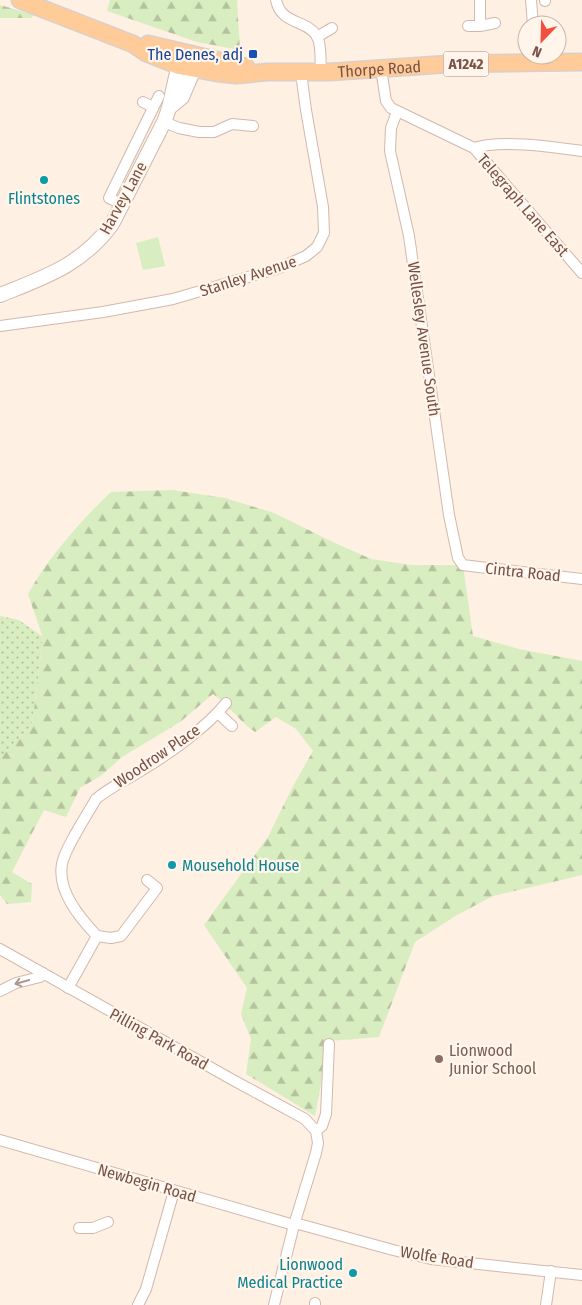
<svg xmlns="http://www.w3.org/2000/svg" width="582" height="1305" font-family="'Fira Sans Condensed',sans-serif">
<style>
.grass{fill:url(#grass-dots)}
.forest{fill:url(#forest-firs)}
.garden{fill:#d8edc0}
.lines{fill:none;stroke-linecap:round;stroke-linejoin:round}
.minor-casing{stroke:#d3b8ab;stroke-width:12}
.tertiary-casing{stroke:#d3b8ab;stroke-width:16}
.primary-casing{stroke:#d9cfcb;stroke-width:19}
.minor{stroke:#fff;stroke-width:10}
.tertiary{stroke:#fff;stroke-width:14}
.primary{stroke:#fc9;stroke-width:16}
.oneway{stroke:#af9791}
.transit-dot{fill:#1a4fb4;stroke:#fff5eb;stroke-width:2}
.culture-dot{fill:#0f9aa8;stroke:#fff5eb;stroke-width:2}
.education-dot{fill:#8d6e63;stroke:#fff5eb;stroke-width:2}
.labels{text-anchor:middle;dominant-baseline:central;stroke-width:4.5;stroke-linejoin:round;paint-order:stroke}
.shield{fill:#fff5eb;stroke:#a18378;stroke-width:1}
.shield-label{font-size:15px;font-weight:bold;fill:#795247}
.transit-label{font-size:16px;fill:#164399;stroke:#fff5eb;text-anchor:end}
.street-label{font-size:16px;fill:#795247;stroke:#fff5eb}
.culture-label{font-size:16px;fill:#0d838f;stroke:#fff5eb}
.education-label{font-size:16px;fill:#785e54;stroke:#fff5eb;text-anchor:start}
</style>
<defs>
<pattern id="grass-dots" width="8" height="8" patternUnits="userSpaceOnUse" patternTransform="scale(1.25)"><rect width="8" height="8" fill="#d8edc0"/><path d="M2 2h.1M6 6h.1" fill="none" stroke="#b4c39e" stroke-width="1.8" stroke-linecap="round"/></pattern>
<pattern id="forest-firs" width="22" height="20" patternUnits="userSpaceOnUse" patternTransform="scale(1.25)"><rect width="22" height="20" fill="#d8edc0"/><path d="M5 1l3.5 6h-7zM16 11l3.5 6h-7z" fill="#b4c39e"/></pattern>
</defs>
<rect width="100%" height="100%" fill="#fef0e3"/>
<polygon class="grass" points="0,616 19,620 43,637 32,725 0,758"/>
<g class="forest">
<polygon points="110,0 237,0 240,50 197,42 107,11"/>
<polygon points="0,5 34,15 31,18 0,18"/>
<path d="M 172,490 L 225,498 L 274,513 L 335,543 L 371,559 L 411,565 L 463,565 L 473,636 L 519,649 L 582,661 L 582,875 L 493,896 L 457,915 L 415,942 L 379,1037 L 329,1041 L 315,1116 L 246,1074 L 251,1039 L 241,1014 L 247,988 L 204,925 L 268,837 L 292,788 L 313,751 L 296,729 L 276,717 L 255,732 C 239,721 229,705 213,694 L 180,722 L 122,757 L 102,775 L 80,788 L 66,817 L 44,810 L 12,872 L 32,884 L 31,902 L 7,904 L 0,895 L 0,758 L 32,725 L 43,638 L 28,594 C 50,555 79,523 111,492 Z"/>
</g>
<polygon class="garden" points="158,237 165,266 143,270 136,243"/>
<g class="lines">
<defs>
<g id="minor">
<path d="M 276,0 C 281,25 306,19 317,36 C 322,45 320,62 321,72"/>
<polyline points="531,0 533,25"/>
<polyline points="545,0 545,1"/>
<polyline points="468,26 480,26 480,0"/>
<polyline points="480,26 495,23"/>
<polyline points="317,37 332,28"/>
<polyline points="381,69 386,101 391,108 474,148 582,273"/>
<polyline points="143,102 153,107"/>
<polyline points="397,112 391,128 390,151 409,236 449,515 458,558 463,565 479,567 582,579"/>
<polyline points="164,122 179,128 199,132 214,132 232,124 253,126"/>
<path d="M 474,148 C 501,139 553,147 582,151"/>
<polyline points="122,204 109,198 159,96"/>
<polyline points="0,326 103,312 173,299 279,268 306,256 317,247 324,233 323,207 306,110 301,73"/>
<polyline points="218,713 232,726"/>
<polyline points="97,936 111,938 121,936 157,888 147,880"/>
<polyline points="0,949 233,1080 305,1119 316,1131 318,1143 316,1153 294,1225 274,1305"/>
<path d="M 68,988 L 97,936 C 80,918 57,891 62,864 C 65,848 87,815 96,799 C 110,787 127,780 142,770 C 169,754 207,727 226,703"/>
<polyline points="0,991 16,983 40,977 43,973"/>
<polyline points="316,1131 322,1126 326,1114 329,1044"/>
<polyline points="0,1140 294,1225"/>
<polyline points="295,1223 393,1250 431,1259 582,1275"/>
<polyline points="79,1228 93,1228 108,1222"/>
<polyline points="138,1305 146,1289 174,1191"/>
<polyline points="315,1305 315,1303"/>
<polyline points="546,1305 551,1271"/>
</g>
<g id="tertiary">
<polyline points="170,107 182,97 194,69"/>
<path d="M 0,295 C 45,277 82,265 112,224 L 164,122 C 172,104 173,85 179,66"/>
</g>
<g id="primary">
<path id="s1" d="M 20,0 L 133,44 L 146,53 L 179,66 L 217,73 L 236,75 L 268,72 L 330,72 L 448,64 L 582,62"/>
<polyline points="148,44 246,67"/>
</g>
</defs>
<use href="#minor" class="minor-casing"/>
<use href="#tertiary" class="tertiary-casing"/>
<use href="#primary" class="primary-casing"/>
<use href="#minor" class="minor"/>
<use href="#tertiary" class="tertiary"/>
<use href="#primary" class="primary"/>
</g>
<defs><path id="oneway-shaft" d="M-6 0H5M1.5-3L5.5 0L1.5 3" fill="none" stroke-width="1.6" stroke-linecap="round" stroke-linejoin="round" transform="scale(1.25)"/></defs>
<use class="oneway" href="#oneway-shaft" transform="translate(22 982) rotate(164)"/>
<rect class="transit-dot" x="248" y="49" width="10" height="10" rx="2.5"/>
<g class="culture-dot">
<circle cx="44" cy="180" r="5"/>
<circle cx="172" cy="865" r="5"/>
<circle cx="353" cy="1273" r="5"/>
</g>
<circle class="education-dot" cx="439" cy="1059" r="5"/>
<g class="labels">
<rect class="shield" x="443.5" y="51.5" width="45" height="25" rx="4"/>
<g class="shield-label">
<text x="466" y="64">A1242</text>
</g>
<g class="transit-label">
<text x="243" y="54">The Denes, adj</text>
</g>
<g class="street-label">
<text stroke="none"><textPath href="#s1" startOffset="374">Thorpe Road</textPath></text>
<text transform="translate(123 198) rotate(-61)">Harvey Lane</text>
<text transform="translate(523 205) rotate(49)">Telegraph Lane East</text>
<text transform="translate(248 276) rotate(-18)">Stanley Avenue</text>
<text transform="translate(424 339) rotate(82)">Wellesley Avenue South</text>
<text transform="translate(523 572) rotate(6)">Cintra Road</text>
<text transform="translate(157 756) rotate(-34)">Woodrow Place</text>
<text transform="translate(159 1039) rotate(29)">Pilling Park Road</text>
<text transform="translate(147 1183) rotate(16)">Newbegin Road</text>
<text transform="translate(437 1257) rotate(9)">Wolfe Road</text>
</g>
<g class="culture-label">
<text x="44" y="198">Flintstones</text>
<text x="182" y="865" text-anchor="start">Mousehold House</text>
<text x="343" y="1264" text-anchor="end">Lionwood<tspan x="343" dy="18">Medical Practice</tspan></text>
</g>
<g class="education-label">
<text x="449" y="1050">Lionwood<tspan x="449" dy="18">Junior School</tspan></text>
</g>
</g>
<g transform="translate(542 40) rotate(203)"><circle r="24" fill="#fff5eb" stroke="#c9b4a9"/>
<path d="M0-4L9 19L0 12L-9 19Z" fill="#f34f3e"/>
<text y="-8" font-size="14" font-weight="bold" text-anchor="middle" fill="#795247">N</text>
</g>
</svg>
